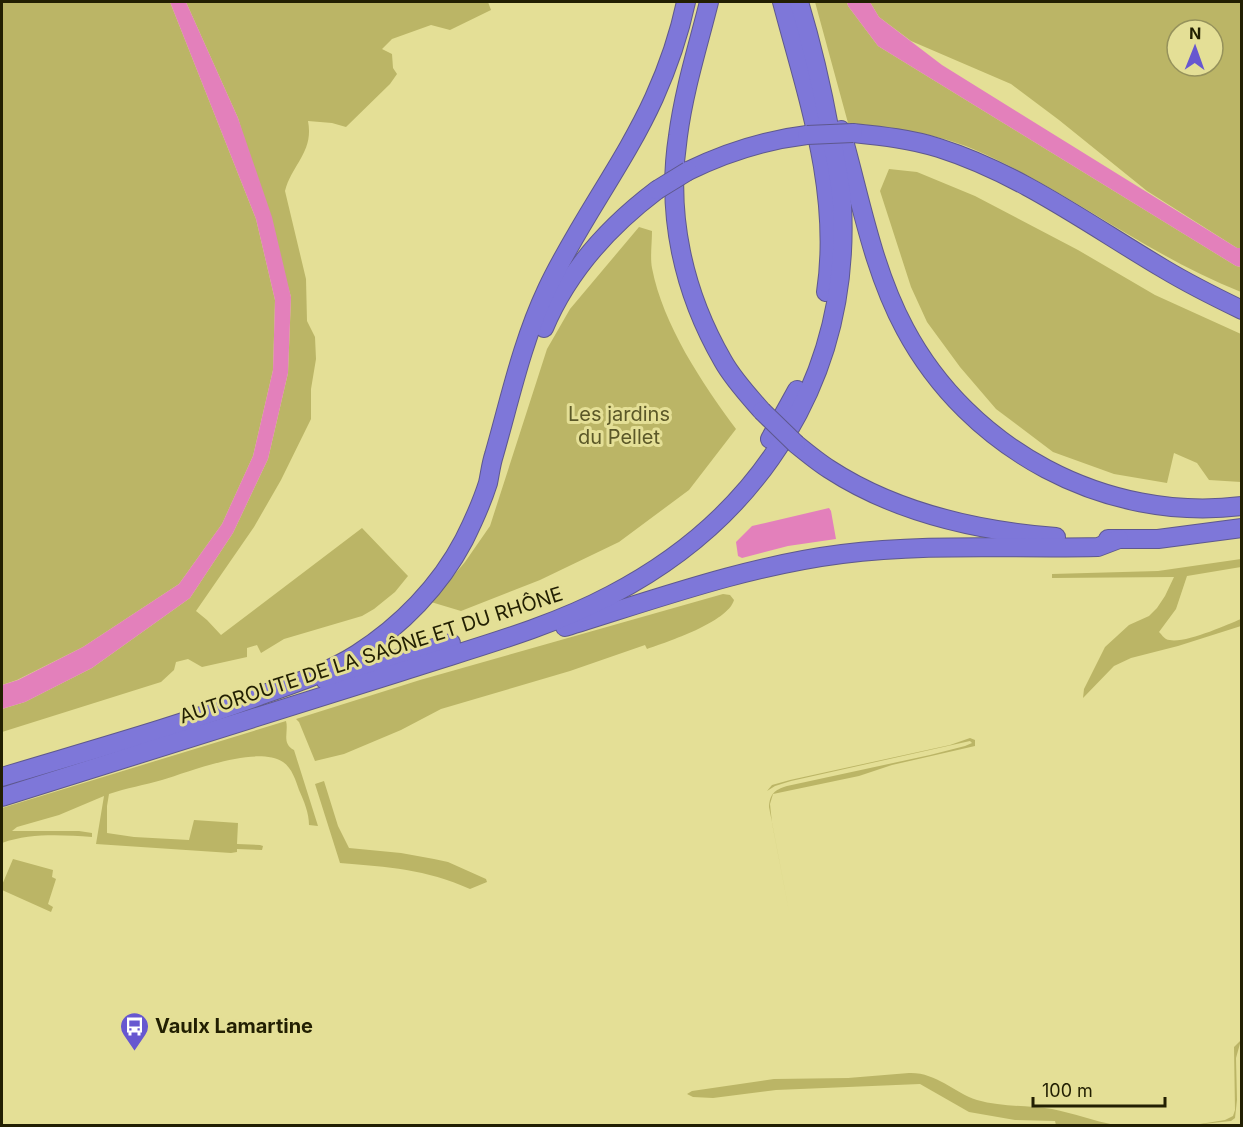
<svg xmlns="http://www.w3.org/2000/svg" width="1243" height="1127" font-family="Inter,sans-serif">
<style>
.green{fill:#bbb566;fill-rule:evenodd}
.water{fill:#e380bb}
.lines{fill:none;stroke-linecap:round;stroke-linejoin:round}
.highway-casing{stroke:#5e588e;stroke-width:20}
.highway{stroke:#7e77d9;stroke-width:18}
.highway-bridge-casing{stroke:#5e588e;stroke-width:20;stroke-linecap:butt}
.highway-bridge{stroke:#7e77d9;stroke-width:18}
.labels{text-anchor:middle;dominant-baseline:central;stroke-width:6;stroke-linejoin:round;paint-order:stroke}
.park-label{font-size:20px;fill:#5b5828;stroke:#e4df96}
.street-label{font-size:20px;fill:#221f02;stroke:#e4df96}
.poi-label{font-size:20px;font-weight:bold;fill:#221f02;stroke:#e4df96;text-anchor:start}
</style>
<rect width="100%" height="100%" fill="#e4df96"/>
<g class="green">
<polygon points="2,2 170,2 256,219 275,300 273,370 253,456 222,524 179,584 83,647 17,680 2,685"/>
<path d="M 186,2 L 488,2 L 491,10 L 450,30 L 431,25 L 392,39 L 382,49 L 392,54 L 393,68 L 397,74 L 390,84 L 346,127 L 332,123 L 308,121 C 314,152 292,164 285,191 L 306,279 L 307,321 L 315,337 L 316,359 L 311,389 L 311,419 L 281,480 L 254,527 L 196,611 L 207,620 L 221,635 L 362,528 L 408,576 L 395,592 L 374,609 L 362,616 L 284,639 L 261,653 L 257,645 L 247,648 L 247,657 L 202,667 L 188,659 L 176,662 L 174,670 L 161,682 L 2,732 L 2,709 L 25,702 L 92,668 L 190,598 L 233,533 L 268,459 L 288,373 L 291,297 L 238,118 Z"/>
<path d="M 815,2 L 847,2 L 848,6 L 878,46 L 1236,266 L 1241,267 L 1241,292 C 1147,255 1066,189 973,149 C 935,133 889,127 848,123 Z"/>
<path d="M 870,2 L 1241,2 L 1241,248 L 1237,248 L 1147,191 L 1059,120 L 1011,84 L 911,41 L 879,17 ZM 1177,30 L 1213,30 L 1213,66 L 1177,66 Z"/>
<polygon points="889,169 917,172 975,196 1078,250 1155,295 1241,334 1241,482 1209,480 1197,463 1174,453 1167,483 1114,474 1053,452 996,409 960,367 927,322 911,287 880,191"/>
<path d="M 639,227 L 652,231 C 652,243 650,257 652,268 C 663,325 702,383 736,429 L 689,490 L 619,542 L 540,580 L 461,611 L 431,602 L 465,562 L 490,526 L 547,349 L 570,309 Z"/>
<path d="M 1241,559 L 1241,567 L 1187,576 L 1176,609 L 1159,632 C 1162,635 1163,637 1166,639 C 1181,646 1226,625 1241,619 L 1241,626 L 1178,646 L 1131,658 L 1114,666 L 1083,698 L 1084,689 L 1105,647 L 1129,625 L 1149,616 L 1157,608 L 1165,596 L 1174,577 L 1052,578 L 1052,574 L 1158,571 Z"/>
<path d="M 723,594 L 730,595 L 734,600 C 728,622 667,642 647,649 L 645,645 L 570,671 L 441,709 L 401,730 L 344,754 L 315,761 L 299,722 L 296,719 L 420,680 Z"/>
<path d="M 286,721 C 289,732 281,743 294,750 L 318,826 L 309,825 C 309,813 304,801 299,790 C 296,781 292,768 283,762 C 255,745 192,771 162,780 C 145,785 126,788 109,794 L 107,806 L 107,833 L 134,837 L 189,840 L 194,820 L 238,823 L 237,844 L 260,845 L 263,846 L 262,850 L 237,849 L 237,852 L 231,853 L 96,844 L 104,796 L 59,815 L 17,827 L 12,831 L 79,831 L 92,833 L 92,837 C 61,835 31,833 2,843 L 2,808 Z"/>
<path d="M 970,738 L 975,740 L 975,746 L 892,765 L 859,776 L 773,794 L 770,804 L 772,823 L 790,916 L 769,807 C 770,794 774,790 787,786 L 930,755 L 965,746 L 972,743 L 970,741 L 791,781 L 775,786 L 767,791 L 772,785 L 790,780 L 950,745 Z"/>
<path d="M 324,781 L 338,826 L 349,848 L 401,853 L 434,859 L 448,862 L 486,879 L 487,882 L 470,889 C 425,869 389,867 340,863 L 315,784 Z"/>
<polygon points="13,859 53,870 52,877 56,879 48,904 53,907 51,912 2,890 2,885"/>
<polygon points="1241,1040 1236,1058 1237,1100 1235,1118 1231,1121 1194,1125 1225,1120 1233,1116 1235,1110 1234,1047"/>
<path d="M 909,1073 C 936,1072 953,1092 977,1100 C 1001,1107 1027,1105 1052,1109 C 1073,1113 1094,1121 1115,1125 L 1056,1125 L 1055,1121 L 1015,1120 L 969,1112 L 920,1084 L 776,1090 L 713,1098 L 693,1097 L 687,1094 L 692,1091 L 774,1079 L 848,1078 Z"/>
</g>
<g class="water">
<polygon points="170,2 186,2 238,118 272,217 291,297 288,373 268,459 233,533 190,598 92,668 25,702 2,709 2,685 18,680 83,647 179,584 222,524 253,456 273,370 275,300 256,219"/>
<polygon points="847,2 870,2 879,17 942,65 1237,248 1241,248 1241,267 1236,266 878,46 848,6"/>
<polygon points="829,508 831,511 836,539 788,546 742,558 738,556 736,542 752,526"/>
</g>
<g class="lines">
<defs>
<g id="highway">
<path d="M 709,2 C 698,46 684,90 678,136 C 666,214 683,292 723,361 C 733,379 748,395 762,411"/>
<path d="M 782,2 C 807,96 841,193 826,292"/>
<path d="M 841,130 C 860,196 872,268 905,329 C 969,449 1105,523 1242,506"/>
<path d="M 853,133 C 882,136 911,139 939,148 C 1021,174 1091,226 1164,269 C 1189,284 1215,297 1242,310"/>
<path d="M 688,171 C 727,152 765,140 807,135"/>
<path d="M 544,328 C 568,271 608,227 657,190"/>
<polyline points="770,439 797,390"/>
<path d="M 796,444 C 807,453 818,462 829,469 C 895,512 979,531 1056,537"/>
<polyline points="1108,539 1158,539 1242,528"/>
<path d="M 565,627 C 656,599 747,566 842,554 C 927,543 1012,549 1098,547 L 1119,539"/>
<polyline points="325,680 451,643"/>
<path d="M 2,777 C 88,751 175,727 259,696 C 293,684 327,673 357,654 C 401,626 440,586 464,540 C 473,522 482,502 488,483 C 490,474 491,464 494,455 C 510,399 522,342 547,289 C 578,223 624,164 654,98 C 668,67 679,35 686,2"/>
<path d="M 2,797 C 134,755 266,715 397,673 C 469,649 545,630 611,595 C 761,517 851,376 842,204 C 840,180 835,155 830,132 C 822,88 812,45 799,2"/>
</g>
</defs>
<use href="#highway" class="highway-casing"/>
<use href="#highway" class="highway"/>
<defs>
<g id="highway-bridge">
<polyline points="807,135 853,133"/>
<polyline points="657,190 688,171"/>
<polyline points="762,411 796,444"/>
</g>
</defs>
<use href="#highway-bridge" class="highway-bridge-casing"/>
<use href="#highway-bridge" class="highway-bridge"/>
</g>
<defs>
<symbol id="bus-pin" viewBox="-11 -11 22 30"><path d="M0 17L-7.5 6A9.5 9.5 0 1 1 7.5 6Z" fill="#6757d0" stroke="#e4df96"/><path d="M-5-6H5V4H4V6H2V4H-2V6H-4V4H-5ZM-3.5-4V0h7V-4ZM-3.5 1.2v1.5H-2V1.2ZM2 1.2v1.5H3.5V1.2Z" fill="#fff"/></symbol>
</defs>
<g fill-rule="evenodd">
<use href="#bus-pin" x="118" y="1010" width="33" height="45"/>
</g>
<g class="labels">
<g class="park-label">
<text x="619" y="414">Les jardins<tspan x="619" dy="23">du Pellet</tspan></text>
</g>
<g class="street-label">
<text transform="translate(371 655) rotate(-18)">AUTOROUTE DE LA SAÔNE ET DU RHÔNE</text>
</g>
<g class="poi-label">
<text x="155" y="1026">Vaulx Lamartine</text>
</g>
</g>
<rect width="1243" height="1127" fill="none" stroke="#221f02" stroke-width="6"/>
<g transform="translate(1195 48) rotate(1)"><circle r="28" fill="#e4df96" stroke="#96925b" stroke-width="1.5"/>
<path d="M0-4.5L10 22L0 15L-10 22Z" fill="#6757d0"/>
<text y="-9" font-size="16" font-weight="bold" text-anchor="middle" fill="#221f02">N</text>
</g>
<path d="M1033 1097v9h132v-9" fill="none" stroke="#221f02" stroke-width="3"/>
<text x="1042" y="1097" font-size="18" fill="#221f02" stroke="#e4df96" stroke-width="4.5" paint-order="stroke">100 m</text>
</svg>
